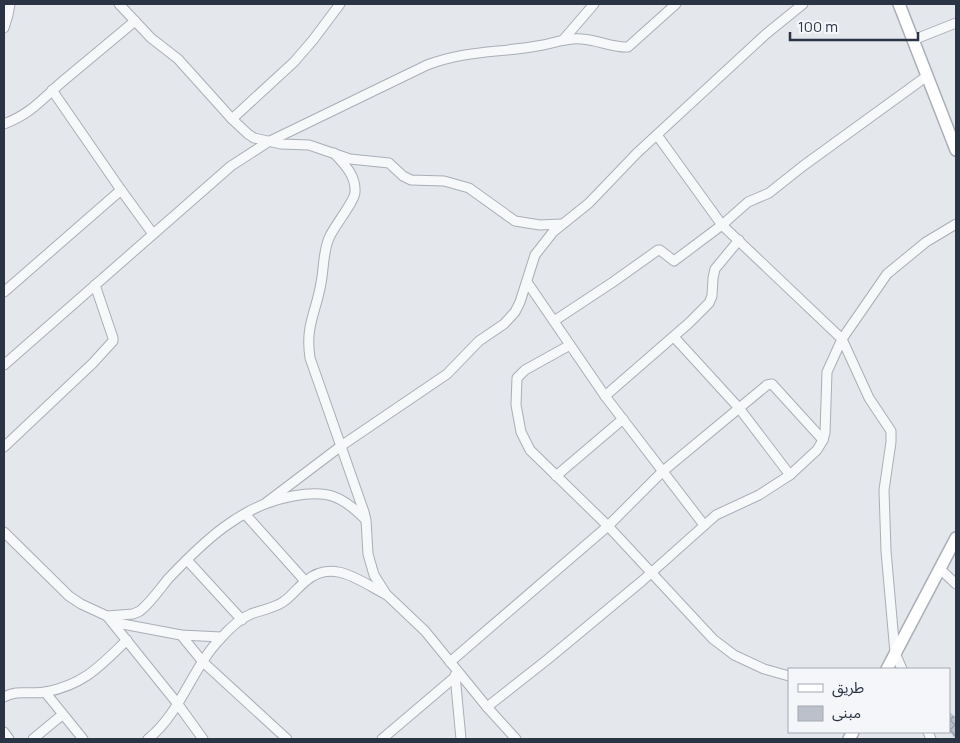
<svg xmlns="http://www.w3.org/2000/svg" width="960" height="743" font-family="Manrope,'Noto Sans Arabic',sans-serif">
<style>
.building{fill:url(#building-cross-hatch)}
.lines{fill:none;stroke-linecap:round;stroke-linejoin:round}
.street-casing{stroke:#a9aeb7;stroke-width:11}
.secondary-casing{stroke:#a9aeb7;stroke-width:14}
.street{stroke:#f7f8fa;stroke-width:9}
.secondary{stroke:#fff;stroke-width:11}
</style>
<defs>
<pattern id="building-cross-hatch" width="8" height="8" patternUnits="userSpaceOnUse" patternTransform="scale(1.25)"><rect width="8" height="8" fill="#bbc0ca"/><path d="M0 0l8 8M0 8l8-8" fill="none" stroke="#989da6"/></pattern>
</defs>
<rect width="100%" height="100%" fill="#e4e7ec"/>
<polygon class="building" points="949,711 956,718 956,739 949,731"/>
<g class="lines">
<defs>
<g id="street">
<polyline points="119,4 151,38 178,59 232,119 248,134 254,138 281,144 309,145 350,159 389,163 403,176 411,180 444,181 469,188 515,221 540,225 561,224"/>
<polyline points="4,28 8,15 10,4"/>
<polyline points="563,40 594,4"/>
<polyline points="913,40 956,23"/>
<polyline points="52,90 121,190 153,234"/>
<polyline points="232,119 294,62 313,40 340,4"/>
<path d="M 4,124 C 32,113 41,100 63,81 C 87,61 111,41 135,21"/>
<polyline points="657,135 722,225 842,339 869,398 891,431 891,442 884,490 886,551 895,653 902,669"/>
<path d="M 334,153 C 344,164 356,175 355,192 C 355,201 334,226 329,238 C 323,252 324,268 321,283 C 316,313 305,325 310,358 L 364,512 L 366,520 L 368,554 L 374,575 L 386,594 L 425,631 L 487,707 L 516,739"/>
<polyline points="527,282 605,396 704,525"/>
<polyline points="4,292 121,190"/>
<polyline points="554,321 613,282 658,250 660,250 674,261 722,225 748,202 769,193 803,166 927,76"/>
<polyline points="674,337 739,408 790,475"/>
<polyline points="570,345 525,370 517,378 516,405 521,432 530,450 608,526 713,639 734,655 764,669 789,676"/>
<path d="M 4,365 L 231,166 L 268,142 L 427,65 C 467,50 498,53 537,46 C 552,44 567,37 582,39 C 598,40 613,48 628,47 L 676,4"/>
<polyline points="605,396 689,323 709,303 712,296 713,278 715,269 739,240"/>
<polyline points="4,447 93,363 113,341 113,338 95,285"/>
<polyline points="556,476 623,419"/>
<polyline points="267,502 341,446 447,374 479,341 504,324 515,312 520,302 535,255 553,232 589,203 637,153 766,34 803,4"/>
<polyline points="245,514 305,581"/>
<polyline points="4,532 69,596 81,604 107,616 177,703 203,739"/>
<polyline points="187,560 242,620"/>
<polyline points="940,569 956,584"/>
<path d="M 107,616 L 133,614 L 140,611 C 151,602 159,590 168,579 C 203,542 241,505 293,496 C 327,490 341,495 365,519"/>
<polyline points="112,622 181,635 221,637"/>
<polyline points="181,635 203,662 287,739"/>
<polyline points="450,662 608,526 662,472 767,385 772,384 823,440"/>
<polyline points="455,675 461,739"/>
<polyline points="45,692 83,739"/>
<path d="M 4,697 C 17,689 31,695 46,692 C 85,684 100,666 127,640"/>
<polyline points="487,707 548,659 642,581 716,515 759,495 790,475 817,450 823,440 825,433 827,372 842,339 887,274 926,242 956,224"/>
<polyline points="4,732 9,739"/>
<polyline points="928,732 931,739"/>
<polyline points="33,739 62,715"/>
<path d="M 148,739 C 181,713 192,667 221,638 C 229,629 241,618 251,614 C 262,610 274,608 283,602 C 292,596 298,587 306,581 C 332,558 360,581 385,594"/>
<polyline points="382,739 455,677"/>
</g>
<g id="secondary">
<polyline points="899,4 956,150"/>
<polyline points="887,669 956,538"/>
<polyline points="849,739 853,732"/>
</g>
</defs>
<use href="#street" class="street-casing"/>
<use href="#secondary" class="secondary-casing"/>
<use href="#street" class="street"/>
<use href="#secondary" class="secondary"/>
</g>
<rect width="960" height="743" fill="none" stroke="#2b3445" stroke-width="10"/>
<rect x="788" y="668" width="162" height="65" fill="#f4f6f9" stroke="#a4a8b1"/>
<rect x="798" y="684" width="25" height="8" fill="#ffffff" stroke="#a4a8b1"/>
<text x="832" y="693" font-size="15" fill="#2b3445">طريق</text>
<rect x="798" y="706" width="25" height="15" fill="#bbc0ca" stroke="#a4a8b1"/>
<text x="832" y="718" font-size="15" fill="#2b3445">مبنى</text>
<path d="M790 32v8h128v-8" fill="none" stroke="#2b3445" stroke-width="2.5"/>
<text x="798" y="32" font-size="15" fill="#2b3445" stroke="#f4f6f9" stroke-width="4" paint-order="stroke">100 m</text>
</svg>
